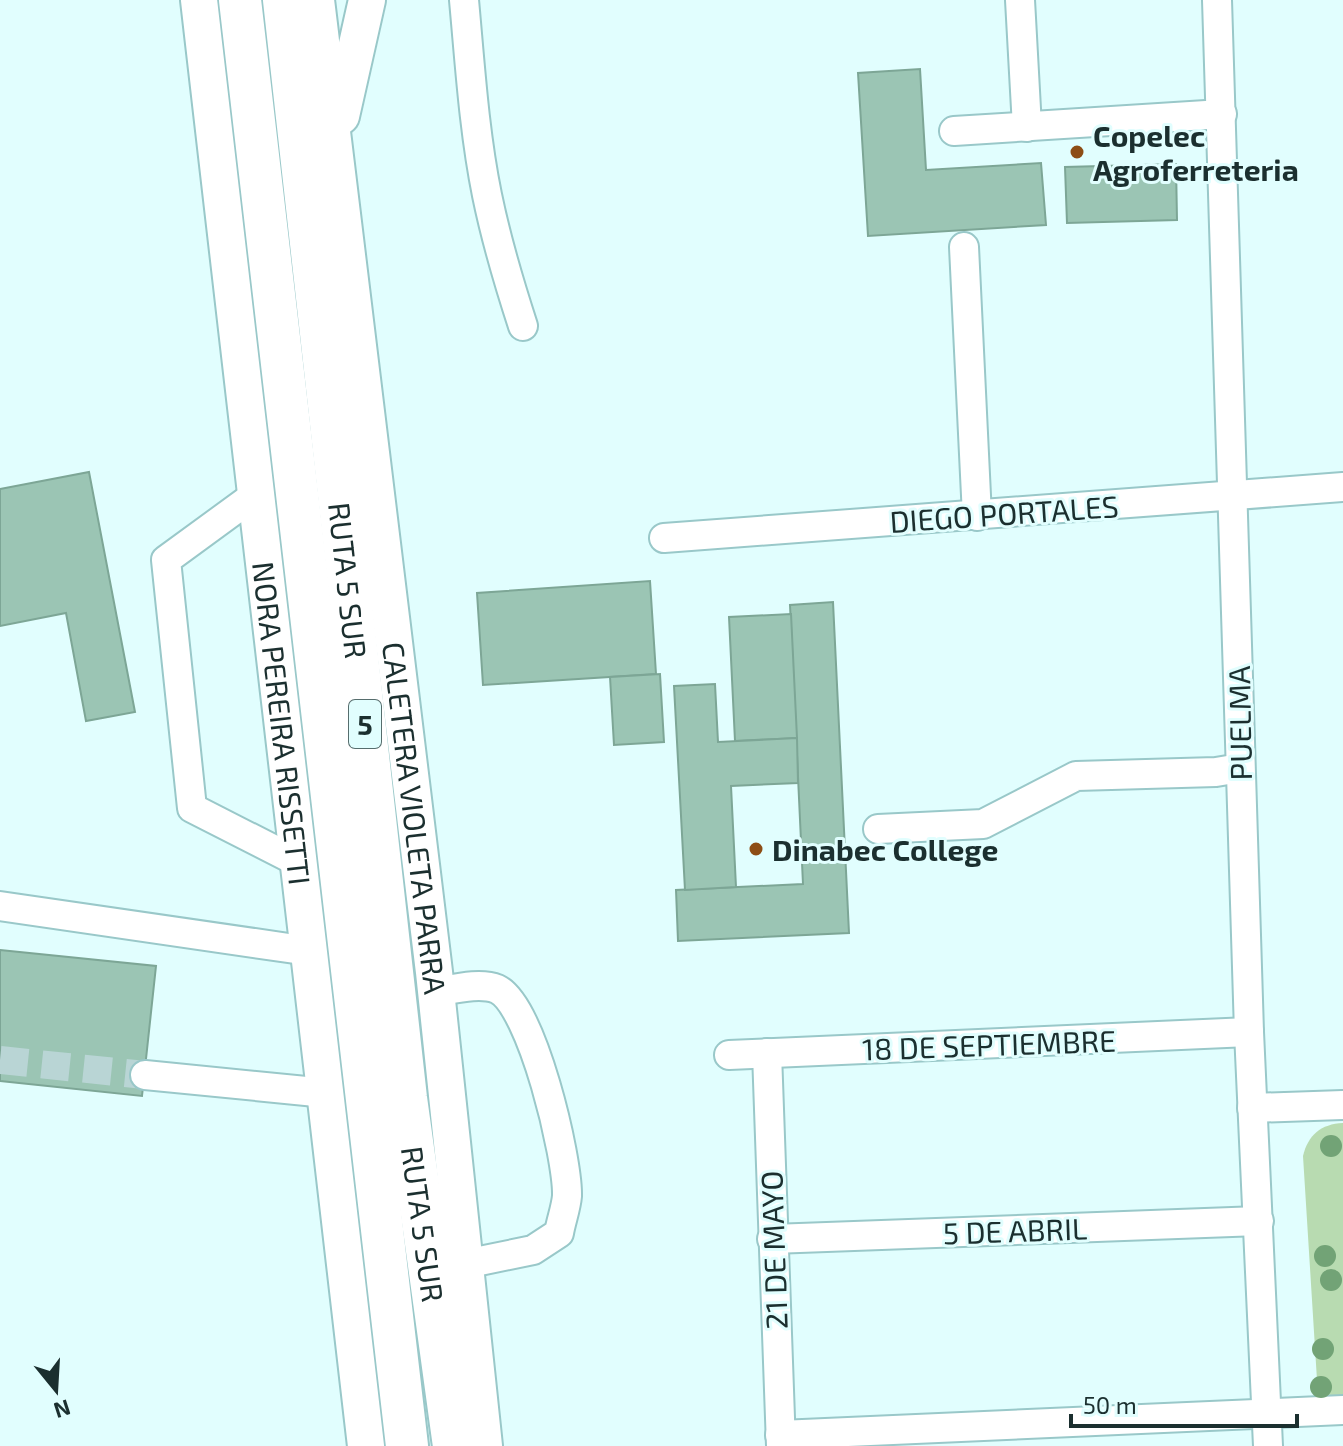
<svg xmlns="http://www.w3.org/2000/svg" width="1343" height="1446" font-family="'Exo 2',sans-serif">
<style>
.green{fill:#b8dbb1}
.building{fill:#9bc5b4;stroke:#7da696;stroke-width:2}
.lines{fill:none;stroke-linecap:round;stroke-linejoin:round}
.minor-tunnel{stroke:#b9d5d5;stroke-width:28;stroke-dasharray:28 14;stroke-linecap:butt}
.minor-casing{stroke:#99c8c9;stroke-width:32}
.major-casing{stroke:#99c8c9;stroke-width:40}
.highway-casing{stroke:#99c8c9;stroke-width:46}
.minor{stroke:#fff;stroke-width:28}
.major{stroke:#fff;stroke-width:36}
.highway{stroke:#fff;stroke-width:42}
.tree{fill:#72a376}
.poi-dot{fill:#8d4d15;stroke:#e1fefe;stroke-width:3}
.labels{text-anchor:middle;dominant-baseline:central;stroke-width:6;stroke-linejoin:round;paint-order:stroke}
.shield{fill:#e1fefe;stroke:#566d6d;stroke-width:2}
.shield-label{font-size:28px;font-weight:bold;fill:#1b2f2f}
.poi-label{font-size:30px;font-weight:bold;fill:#1b2f2f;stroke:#e1fefe;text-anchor:start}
.street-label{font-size:30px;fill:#1b2f2f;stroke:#e1fefe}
</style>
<rect width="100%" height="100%" fill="#e1fefe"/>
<path class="green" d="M 1343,1123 L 1343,1395 L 1318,1396 L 1303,1156 C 1308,1135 1321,1124 1343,1123 Z"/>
<g class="building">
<polygon points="920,69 926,170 1041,163 1046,225 868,236 858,73"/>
<polygon points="1176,164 1177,220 1067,223 1065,167"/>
<polygon points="89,472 135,712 86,721 66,613 0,626 0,489"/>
<polygon points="650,581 656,674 483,685 477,593"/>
<polygon points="833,602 849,933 678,941 676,890 803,884 790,605"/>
<polygon points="791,614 797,738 735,741 729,617"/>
<polygon points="660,674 664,742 614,745 610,677"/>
<polygon points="715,684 718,742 797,738 798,783 731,786 736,887 685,890 674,686"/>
<polygon points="0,950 156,966 142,1096 0,1081"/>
</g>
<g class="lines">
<polyline class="minor-tunnel" points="0,1060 145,1075"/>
<defs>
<g id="minor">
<path d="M 464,0 C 470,65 474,131 487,195 C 496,239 509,283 523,326"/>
<polyline points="1020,0 1027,127"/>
<polyline points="1217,0 1249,1032 1268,1446"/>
<polyline points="954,131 1222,114"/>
<polyline points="964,247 977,516"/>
<polyline points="255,495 166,560 192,808 300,863"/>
<polyline points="664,538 1343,487"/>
<polyline points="878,829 983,824 1076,776 1216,772 1240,768"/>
<polyline points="0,906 309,951"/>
<path d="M 436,992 C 454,989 480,982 497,989 C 532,1005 568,1158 567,1196 C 566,1208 561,1221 559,1233 L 533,1250 L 465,1264"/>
<polyline points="767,1053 781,1446"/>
<polyline points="729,1055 1249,1032"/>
<polyline points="145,1075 326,1093"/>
<polyline points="1252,1108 1343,1105"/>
<polyline points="772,1239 1259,1221"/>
<polyline points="780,1435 1343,1410"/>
</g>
<g id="major">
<path id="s1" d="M 199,0 L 366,1446"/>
<path id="s2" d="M 316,0 L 434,972 L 484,1446"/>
<polyline points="341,116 367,0"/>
</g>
<g id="highway">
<polyline points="240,0 407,1446"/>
<path id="s3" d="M 284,0 L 406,1098 L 454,1446"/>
</g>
</defs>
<use href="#minor" class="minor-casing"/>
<use href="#major" class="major-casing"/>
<use href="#highway" class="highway-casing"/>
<use href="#minor" class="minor"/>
<use href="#major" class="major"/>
<use href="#highway" class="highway"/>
</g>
<g class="tree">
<circle cx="1331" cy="1146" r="11"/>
<circle cx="1325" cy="1256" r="11"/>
<circle cx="1331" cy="1280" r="11"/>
<circle cx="1323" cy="1349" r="11"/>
<circle cx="1321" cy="1387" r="11"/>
</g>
<g class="poi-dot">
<circle cx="1077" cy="152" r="8"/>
<circle cx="756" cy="849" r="8"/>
</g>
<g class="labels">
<rect class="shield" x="349" y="700" width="32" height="48" rx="6"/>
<g class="shield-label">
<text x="365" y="724">5</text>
</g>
<g class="poi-label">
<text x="1093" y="135">Copelec<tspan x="1093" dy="34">Agroferreteria</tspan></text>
<text x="772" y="849">Dinabec College</text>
</g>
<g class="street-label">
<text transform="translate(1004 513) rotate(-4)">DIEGO PORTALES</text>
<text stroke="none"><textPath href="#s3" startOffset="584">RUTA 5 SUR</textPath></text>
<text stroke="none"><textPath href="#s1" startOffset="728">NORA PEREIRA RISSETTI</textPath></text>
<text transform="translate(1239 723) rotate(-91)">PUELMA</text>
<text stroke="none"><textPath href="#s2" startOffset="824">CALETERA VIOLETA PARRA</textPath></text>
<text transform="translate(989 1044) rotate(-2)">18 DE SEPTIEMBRE</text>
<text stroke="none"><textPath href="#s3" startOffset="1232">RUTA 5 SUR</textPath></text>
<text transform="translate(1015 1230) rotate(-2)">5 DE ABRIL</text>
<text transform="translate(773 1250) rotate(-92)">21 DE MAYO</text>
</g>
</g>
<g transform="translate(56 1390) rotate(162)" stroke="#e1fefe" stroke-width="6" paint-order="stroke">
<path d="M0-6L14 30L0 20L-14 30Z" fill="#1b2f2f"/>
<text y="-12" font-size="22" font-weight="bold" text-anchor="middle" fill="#1b2f2f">N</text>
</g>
<path d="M1071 1414v12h226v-12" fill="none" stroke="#1b2f2f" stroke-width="4"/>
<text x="1083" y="1414" font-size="24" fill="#1b2f2f" stroke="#e1fefe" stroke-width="6" paint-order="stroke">50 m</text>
</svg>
